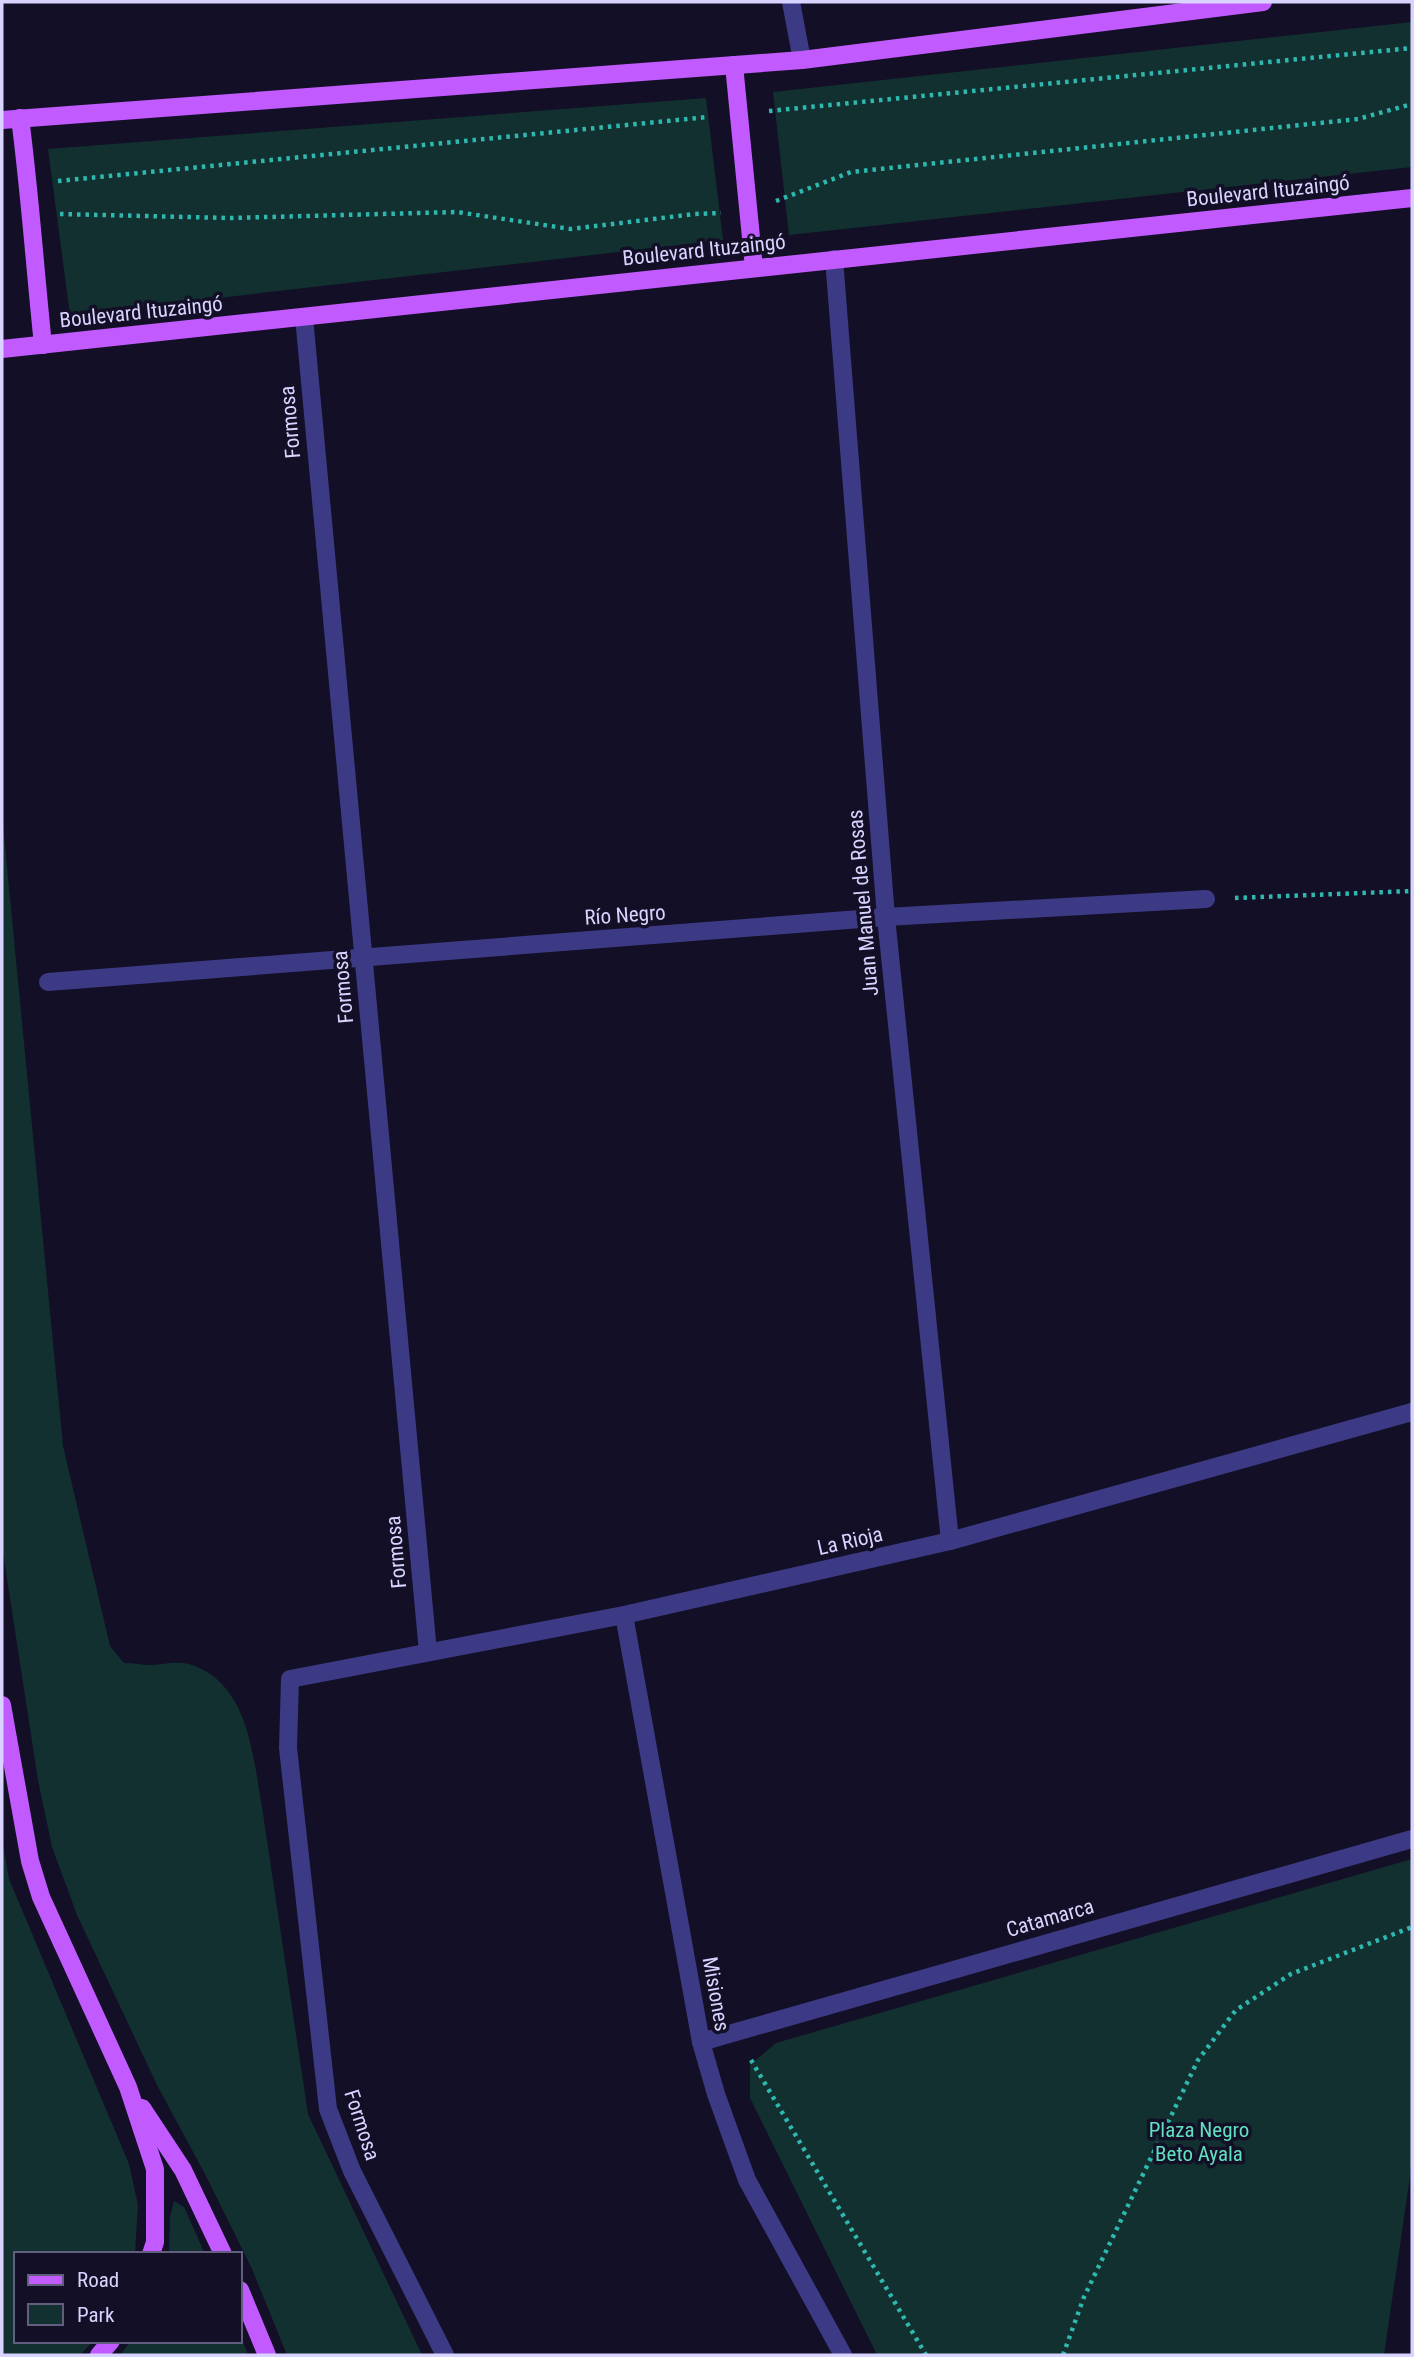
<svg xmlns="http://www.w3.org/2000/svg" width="1414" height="2357" font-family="'Roboto Condensed',sans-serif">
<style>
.green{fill:#12302f}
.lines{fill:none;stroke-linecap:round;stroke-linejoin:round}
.path{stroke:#2fb8b0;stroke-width:4.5;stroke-dasharray:3.5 5;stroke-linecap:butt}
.minor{stroke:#3d3a85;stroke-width:18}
.major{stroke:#c25bff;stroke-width:18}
.labels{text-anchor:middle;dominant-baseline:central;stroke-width:7;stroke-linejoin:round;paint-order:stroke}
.street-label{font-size:21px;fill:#d9d4ff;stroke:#130f26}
.park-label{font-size:21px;fill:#5fe0c0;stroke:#130f26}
</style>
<rect width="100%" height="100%" fill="#130f26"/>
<g class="green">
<polygon points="1412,22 1412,167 789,235 773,92"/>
<polygon points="706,98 723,240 70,315 48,149"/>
<path d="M 2,815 L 63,1446 L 110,1646 L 124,1663 C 133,1663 143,1665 152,1665 C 166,1664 181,1660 195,1666 C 249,1687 253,1757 262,1807 L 308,2114 L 422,2355 L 287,2355 L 252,2269 L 207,2178 L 157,2085 L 77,1915 L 52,1847 L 38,1780 L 2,1546 Z"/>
<polygon points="2,1840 9,1879 129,2164 138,2205 135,2254 16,2254 16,2341 93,2341 80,2355 2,2355"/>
<polygon points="1412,1859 1412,2163 1384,2355 877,2355 750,2098 750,2065 776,2043"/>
<polygon points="174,2201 184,2207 205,2254 169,2254 170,2217"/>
<polygon points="240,2334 248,2355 120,2355 131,2341 240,2341"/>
</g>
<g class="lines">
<g class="path">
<polyline points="769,111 1412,48"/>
<polyline points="58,181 708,117"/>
<polyline points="776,201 851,172 1358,119 1412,104"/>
<polyline points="60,214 230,218 457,212 571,229 695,214 721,213"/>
<polyline points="1235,898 1412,891"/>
<polyline points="751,2060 926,2355"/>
<polyline points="1063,2355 1084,2297 1198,2060 1236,2010 1291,1974 1412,1927"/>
</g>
<g class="minor">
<polyline points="791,2 802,60"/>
<polyline points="834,259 886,917 950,1541"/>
<polyline points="304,317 428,1652"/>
<polyline points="48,982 886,917 1206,899"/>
<polyline points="624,1615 701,2042 716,2094 747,2180 843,2355"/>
<polyline points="701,2042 1412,1839"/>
<polyline points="445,2355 352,2171 328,2109 288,1748 290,1679 624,1615 950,1541 1412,1412"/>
</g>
<g class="major">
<polyline points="734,65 754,268"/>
<path d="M 20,118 C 30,194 35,269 43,345"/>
<polyline points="2,120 802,60 1263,2"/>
<polyline points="2,349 1412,198"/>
<polyline points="2,1705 30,1861 41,1897 128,2087 155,2169 155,2242 151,2254"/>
<polyline points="142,2108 183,2170 223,2254"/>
<polyline points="240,2290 267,2355"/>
<polyline points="99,2355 111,2341"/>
</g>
</g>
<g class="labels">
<g class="street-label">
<text transform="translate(1268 191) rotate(-6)">Boulevard Ituzaingó</text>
<text transform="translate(704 250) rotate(-6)">Boulevard Ituzaingó</text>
<text transform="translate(141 312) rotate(-6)">Boulevard Ituzaingó</text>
<text transform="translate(290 422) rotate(-95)">Formosa</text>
<text transform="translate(863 903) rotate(-95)">Juan Manuel de Rosas</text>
<text transform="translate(625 915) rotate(-4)">Río Negro</text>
<text transform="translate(343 987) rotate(-95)">Formosa</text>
<text transform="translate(850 1541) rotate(-13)">La Rioja</text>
<text transform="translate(396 1552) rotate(-95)">Formosa</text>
<text transform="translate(1050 1918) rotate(-16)">Catamarca</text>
<text transform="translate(716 1994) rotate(80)">Misiones</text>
<text transform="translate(362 2125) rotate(72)">Formosa</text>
</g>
<g class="park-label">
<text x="1199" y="2130">Plaza Negro<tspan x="1199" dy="24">Beto Ayala</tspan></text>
</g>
</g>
<rect width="1414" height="2357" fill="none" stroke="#d9d4ff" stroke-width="7"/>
<rect x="14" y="2252" width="228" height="91" fill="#130f26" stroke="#625e7d" stroke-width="2"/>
<rect x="28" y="2275" width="35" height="10" fill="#c25bff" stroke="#625e7d" stroke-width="2"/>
<text x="77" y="2287" font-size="21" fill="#d9d4ff">Road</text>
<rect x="28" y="2304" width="35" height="21" fill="#12302f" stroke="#625e7d" stroke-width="2"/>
<text x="77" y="2322" font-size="21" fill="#d9d4ff">Park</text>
</svg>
